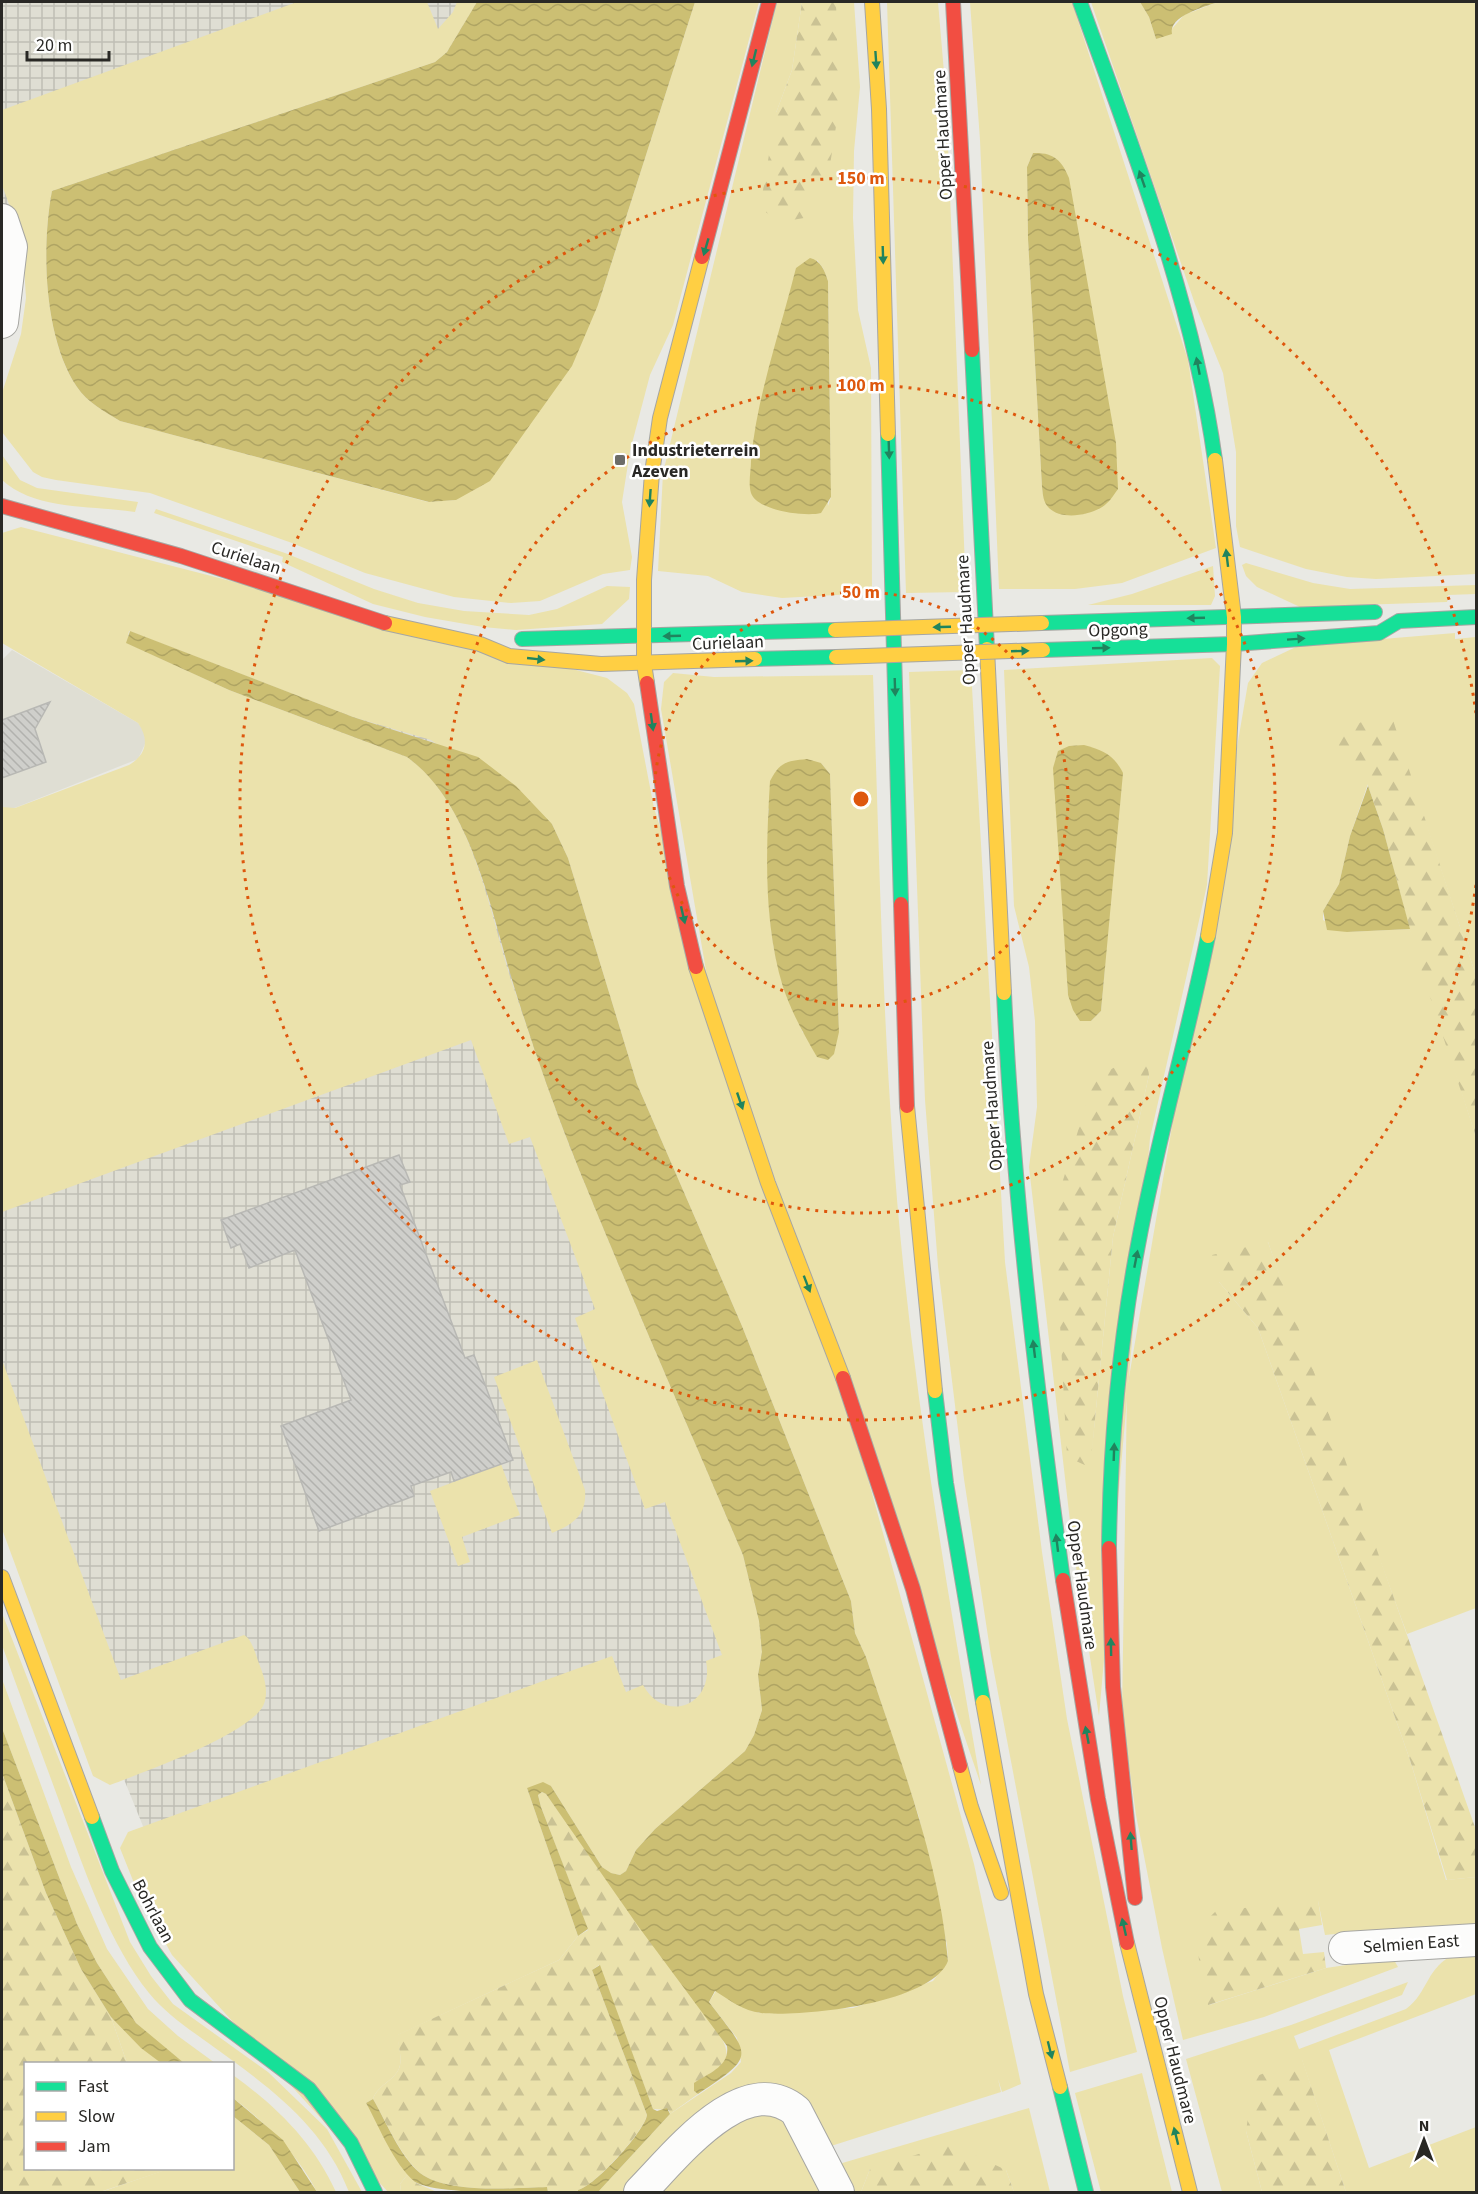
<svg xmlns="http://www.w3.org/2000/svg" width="1478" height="2194" font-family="'Source Sans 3',sans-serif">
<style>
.built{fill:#dfded3}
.industrial{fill:url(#industrial-grid)}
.grass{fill:#ebe2ac;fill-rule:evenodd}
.forest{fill:url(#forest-firs)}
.water{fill:url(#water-waves)}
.building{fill:url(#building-back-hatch);stroke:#b8b8b4;stroke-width:1.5}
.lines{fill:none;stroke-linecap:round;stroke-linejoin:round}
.street-casing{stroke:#a6a6a2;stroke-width:34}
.fast-casing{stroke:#a6a6a2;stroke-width:16}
.slow-casing{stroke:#a6a6a2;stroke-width:16}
.jam-casing{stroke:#a6a6a2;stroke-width:16}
.street{stroke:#fcfcfb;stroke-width:32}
.fast{stroke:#16e098;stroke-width:14}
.slow{stroke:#ffcf43;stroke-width:14}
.jam{stroke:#f24e42;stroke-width:14}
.slow-bridge-casing{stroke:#a6a6a2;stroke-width:16;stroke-linecap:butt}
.slow-bridge{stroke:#ffcf43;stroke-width:14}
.oneway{fill:#20845e}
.ring{fill:none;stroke:#de570d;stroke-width:3;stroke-dasharray:3 6}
.poi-dot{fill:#6c6c68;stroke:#fff;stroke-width:2}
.labels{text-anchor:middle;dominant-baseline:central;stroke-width:5;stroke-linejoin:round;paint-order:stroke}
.street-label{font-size:18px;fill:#292825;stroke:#fff}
.poi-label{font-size:18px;font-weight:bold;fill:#292825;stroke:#fff;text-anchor:start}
.centre{fill:#de570d;stroke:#fff;stroke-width:3}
.ring-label{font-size:18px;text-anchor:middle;font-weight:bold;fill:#de570d;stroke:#fff;stroke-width:5;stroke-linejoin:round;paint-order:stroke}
</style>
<defs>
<pattern id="industrial-grid" width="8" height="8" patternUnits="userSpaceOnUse" patternTransform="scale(1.5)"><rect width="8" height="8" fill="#dfded3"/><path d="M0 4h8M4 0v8" fill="none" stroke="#bfbeb5"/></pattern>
<pattern id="forest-firs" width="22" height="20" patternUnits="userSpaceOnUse" patternTransform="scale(1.5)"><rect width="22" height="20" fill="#ebe2ac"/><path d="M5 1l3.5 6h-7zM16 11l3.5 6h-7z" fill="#cac294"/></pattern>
<pattern id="water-waves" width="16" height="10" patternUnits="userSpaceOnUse" patternTransform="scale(1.5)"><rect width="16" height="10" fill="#ccbf73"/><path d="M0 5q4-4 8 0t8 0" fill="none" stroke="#afa463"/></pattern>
<pattern id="building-back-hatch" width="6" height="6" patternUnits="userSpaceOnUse" patternTransform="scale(1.5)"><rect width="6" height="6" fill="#cfcfcb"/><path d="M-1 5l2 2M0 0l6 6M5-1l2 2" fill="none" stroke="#b2b2ae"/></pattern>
</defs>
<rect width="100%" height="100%" fill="#e9e9e4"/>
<polygon class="built" points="12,650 138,723 145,733 146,742 138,759 2,813 2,660"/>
<g class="industrial">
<polygon points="2,2 571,2 2,229"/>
<polygon points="427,679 795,1676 183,1925 2,1478 2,835"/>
</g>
<g class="grass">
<path d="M 297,2 L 427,2 L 438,29 L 453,12 L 457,2 L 477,2 L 447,52 L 435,62 L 52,191 C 41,247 44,339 77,387 C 87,402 105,412 120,421 L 428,502 L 456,500 L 598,305 L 695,2 L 759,2 L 673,325 L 650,375 L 630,451 L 622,502 L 632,557 L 630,570 L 603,574 L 540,601 L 511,603 L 454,597 L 365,573 L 292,543 L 150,493 L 56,480 L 42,477 L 33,472 L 2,432 L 2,393 L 21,334 L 26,298 L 24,266 L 16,223 L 2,185 L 2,110 Z"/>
<path d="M 777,2 L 802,2 L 792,70 L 776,113 L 835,28 L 836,2 L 854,2 L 860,87 L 854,151 L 853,218 L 858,310 L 871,368 L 872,593 L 782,598 L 742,592 L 708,576 L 658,571 L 663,473 ZM 817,260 L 823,268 L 828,281 L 831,497 L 828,506 Z"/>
<polygon points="887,2 938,2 946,96 966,592 906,593"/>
<path d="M 970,2 L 1072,2 L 1188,360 L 1216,548 L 1122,583 L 1075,589 L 999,589 L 980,140 ZM 1033,153 C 1071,152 1070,187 1074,216 L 1067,515 C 1049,510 1044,505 1042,487 L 1028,239 L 1027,167 Z"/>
<polygon points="1091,2 1140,2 1149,17 1156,39 1171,30 1184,15 1218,2 1476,2 1476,574 1376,579 1347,577 1306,569 1240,547 1236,526 1236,452 1223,373 1195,304"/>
<path d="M 2,455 L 20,480 L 37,488 L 138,502 L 135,512 C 92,505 36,511 2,480 Z"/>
<polygon points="156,509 285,553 374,589 418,603 464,611 529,615 557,609 607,586 630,587 629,599 602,624 516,630 483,627 425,617 373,604 282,562 283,557 154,513"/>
<path d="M 21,527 L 607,678 L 627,693 L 634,704 L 654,808 L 867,1475 L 974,1864 L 1021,2084 L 1002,2092 L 998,2079 L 1001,2092 L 831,2146 L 800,2096 C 786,2085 771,2082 754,2085 L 625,2192 L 598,2192 L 670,2114 L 731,2073 L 741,2062 L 737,2038 L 709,2002 L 716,1991 L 759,2013 L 853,2008 L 933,1981 L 948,1961 L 947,1945 L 919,1817 L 866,1657 L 855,1633 L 851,1601 L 742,1326 L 637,1084 L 568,858 L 552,824 L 431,740 L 353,717 L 129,631 L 127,643 L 229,690 L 407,757 C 472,803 489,910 512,983 C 533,1045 553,1106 578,1167 C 631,1297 688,1426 743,1555 L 759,1621 L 762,1652 L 758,1675 L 762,1710 L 754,1735 L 745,1751 L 655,1829 L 636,1850 L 626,1871 L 620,1875 L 610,1873 L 602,1867 L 551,1786 L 527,1788 L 578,1936 L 559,1960 L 398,2035 C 398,2044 402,2057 400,2065 C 397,2080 378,2084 373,2099 L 366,2103 L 408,2174 L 400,2184 L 401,2192 L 388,2192 L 172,1955 L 138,1893 L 120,1848 L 128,1832 L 612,1656 L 626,1692 L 643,1685 C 665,1725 715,1705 706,1661 L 722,1655 L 665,1502 L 645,1509 L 575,1318 L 595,1309 L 530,1137 L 509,1144 L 471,1040 L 2,1212 L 2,807 L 15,808 L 129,765 C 146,755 150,740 138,723 L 2,643 L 2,533 Z"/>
<polygon points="1246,563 1313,583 1350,589 1476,585 1476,594 1448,595 1447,602 1300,607 1257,587 1246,576 1242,565"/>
<polygon points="1213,566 1215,596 1211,605 1088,605 1132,594"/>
<polygon points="1455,633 1455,639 1476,637 1476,976 1391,717 1350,836 1339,884 1323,911 1323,920 1347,932 1410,929 1476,1137 1476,1608 1407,1634 1327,1415 1268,1242 1219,1282 1258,1328 1410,1760 1446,1880 1476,1877 1476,1925 1398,1928 1325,1935 1318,1901 1299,1904 1209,2005 1326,1968 1387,1959 1394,1960 1398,1967 1264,2017 1183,2040 1162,1948 1136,1815 1122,1714 1127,1389 1248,683 1262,663 1298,646"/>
<path d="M 1212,658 L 1220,666 L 1207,885 L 1150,1138 L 1099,1716 L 1073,1547 L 1029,1167 L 1037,1107 L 1035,1021 L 1029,967 L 1014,906 L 1004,670 ZM 1062,889 L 1105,967 L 1101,1011 L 1091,1021 L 1068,995 ZM 1125,1062 L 1149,1075 L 1113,1237 L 1092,1449 Z"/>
<polygon points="971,670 1005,1262 1042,1552 1067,1719 1123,1996 1137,2052 1070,2072 991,1656 964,1479 938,1266 925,1100 909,672"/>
<path d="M 673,673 L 714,677 L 873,675 C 880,871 883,1068 903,1263 C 921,1438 951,1612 981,1785 L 708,982 L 661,709 L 664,682 ZM 821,763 L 830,774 L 839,1032 L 803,1033 C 793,1009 783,987 777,963 C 765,913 769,859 768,809 Z"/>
<path d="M 2,1360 L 121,1680 L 244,1635 C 253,1640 256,1657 260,1666 C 265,1679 269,1694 263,1706 C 248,1735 142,1773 110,1785 L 93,1776 L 2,1529 Z"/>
<path d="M 537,1360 L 585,1490 C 587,1516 573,1524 552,1533 L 494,1377 Z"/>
<polygon points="501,1464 520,1515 462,1537 470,1562 458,1566 430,1491"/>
<path d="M 2,1613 L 130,1942 L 151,1976 L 173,2004 L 268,2072 L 327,2129 L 362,2192 L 349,2192 C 323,2125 268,2086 211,2045 C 189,2029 166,2014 149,1993 C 110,1944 88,1879 66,1820 C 45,1762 23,1704 2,1645 Z"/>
<polygon points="2,1679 71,1867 107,1949 148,2009 178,2036 215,2063 184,2063 155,2040 136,2023 97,1963 77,1924 2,1728"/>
<path d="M 1456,1954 L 1476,1954 L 1476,1994 L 1329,2050 L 1369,2168 L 1476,2127 L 1476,2192 L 1346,2192 L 1302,2060 L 1246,2131 L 1262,2192 L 1222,2192 L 1186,2059 L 1291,2025 L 1408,1982 L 1402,1995 L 1294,2036 L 1299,2049 L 1406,2009 C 1429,1992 1426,1966 1456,1954 Z"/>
<polygon points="111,2017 161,2063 127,2063"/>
<polygon points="1142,2073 1172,2192 1101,2192 1075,2093"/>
<path d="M 233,2075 C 277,2107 313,2142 336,2192 L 317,2192 C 298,2155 266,2123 233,2098 Z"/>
<polygon points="1029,2108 1050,2192 1014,2192 1006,2170 870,2169 861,2192 855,2192 839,2164"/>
<polygon points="747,2110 780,2111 826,2192 651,2192"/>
<polygon points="233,2116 269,2145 300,2192 101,2192 162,2171 162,2169 232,2168"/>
</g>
<g class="forest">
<polygon points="802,2 836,2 839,107 830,165 804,218 780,222 760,208 776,113 792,70"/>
<path d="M 1392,717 L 1476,976 L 1476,1137 L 1417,957 L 1383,829 L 1367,783 L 1338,745 C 1349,720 1367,720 1392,717 Z"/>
<polygon points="1125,1062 1147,1063 1149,1075 1113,1237 1092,1449 1087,1466 1067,1457 1054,1210 1094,1078"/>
<polygon points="1268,1242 1476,1830 1476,1877 1447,1880 1410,1760 1258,1328 1219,1282 1212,1255"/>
<polygon points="2,1773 46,1893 81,1969 111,2017 127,2063 26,2064 26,2168 162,2168 163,2171 100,2192 4,2192 2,2185"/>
<path d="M 542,1792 L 546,1794 L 718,2032 C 738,2064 720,2066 695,2083 L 694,2091 L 698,2094 L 670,2114 L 669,2110 L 653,2109 L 599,1965 L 592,1970 L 647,2115 C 645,2130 594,2187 578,2190 L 578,2192 L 548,2192 L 547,2187 C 512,2188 447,2194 420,2173 C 399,2154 387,2123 373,2099 C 378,2084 397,2080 400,2065 C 402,2057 398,2044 397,2035 L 559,1960 L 578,1936 L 588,1930 L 541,1807 L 538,1795 Z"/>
<path d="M 1318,1900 L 1322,1925 L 1299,1929 L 1303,1954 L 1324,1952 L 1326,1968 L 1208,2005 C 1202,1971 1186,1937 1216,1911 Z"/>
<polygon points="1302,2059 1342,2180 1346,2192 1262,2192 1246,2131 1254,2077"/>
<polygon points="951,2144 1006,2170 1014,2192 861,2192 870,2169"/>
<polygon points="408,2174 416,2183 437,2192 401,2192 400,2184"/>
</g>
<g class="water">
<path d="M 477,2 L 695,2 L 598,305 L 572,366 L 490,481 L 456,500 L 429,502 L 120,421 C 105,412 87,402 77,387 C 44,338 41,248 52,191 L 435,62 L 447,52 Z"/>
<path d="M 1140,2 L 1218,2 C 1205,7 1168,16 1172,34 L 1156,39 L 1149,17 Z"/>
<path d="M 1033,153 C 1053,152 1062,160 1069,178 L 1116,443 L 1118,489 C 1114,494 1111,500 1106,504 C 1094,515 1062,521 1049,508 C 1043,502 1043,495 1042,487 L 1028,239 L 1027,167 Z"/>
<path d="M 810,258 C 821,261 824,269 828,281 L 831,497 L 821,513 C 806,517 757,511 751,493 C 748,483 751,471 751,461 C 756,402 776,344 791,287 L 796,268 Z"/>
<path d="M 130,631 L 353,717 L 478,757 L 516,786 L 552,824 L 568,858 L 637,1084 L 742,1326 L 851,1601 L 855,1633 L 866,1657 C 898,1756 939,1857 948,1961 C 931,2004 802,2017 761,2013 C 743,2011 730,2000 715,1991 L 709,2002 C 750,2056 758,2055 698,2094 L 694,2091 L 694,2083 C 709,2073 730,2066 727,2046 L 638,1926 L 546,1794 L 542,1792 L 538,1795 L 541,1807 L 588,1929 L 578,1936 L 527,1788 L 543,1782 L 551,1786 L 602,1867 L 611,1873 L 620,1875 L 626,1871 L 636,1850 L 655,1829 L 745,1751 L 754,1735 L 762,1710 L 758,1675 L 762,1652 L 759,1621 L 743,1555 C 688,1426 631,1297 578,1167 C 555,1110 535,1053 517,996 C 493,921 474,805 407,757 L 229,690 L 126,643 Z"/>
<path d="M 1084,745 C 1103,750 1114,755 1123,773 L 1101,1011 L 1091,1021 L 1080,1021 L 1073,1010 L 1068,995 L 1053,768 L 1058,751 L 1069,746 Z"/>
<path d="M 807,759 L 821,763 L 830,774 L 839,1032 L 834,1054 L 828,1060 L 817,1057 C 804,1035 791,1011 783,987 C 763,923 766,848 770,781 C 780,762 786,761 807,759 Z"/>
<polygon points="1368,786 1383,829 1410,929 1347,932 1327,930 1323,911 1339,884 1350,836"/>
<polygon points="2,1728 77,1924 97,1963 136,2023 184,2063 161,2063 141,2048 111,2017 81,1969 46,1893 2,1773"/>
<path d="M 600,1965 L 653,2109 L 657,2111 L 667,2108 L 670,2114 L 598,2192 L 578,2192 L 578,2190 C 594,2187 645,2131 647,2115 L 592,1970 Z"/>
<polygon points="233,2098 283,2140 317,2192 300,2192 269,2145 233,2116"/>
<path d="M 373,2099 C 387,2123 399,2155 420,2173 C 447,2194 512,2188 547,2187 L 548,2192 C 519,2193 435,2194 415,2182 C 393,2163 380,2128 366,2103 Z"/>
</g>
<g class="building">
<polygon points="50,702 35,729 46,762 2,778 2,720"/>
<polygon points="399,1155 410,1182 400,1185 465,1358 474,1355 513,1460 454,1481 451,1472 411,1486 414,1496 319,1531 281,1426 351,1400 295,1250 249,1268 240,1244 231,1248 221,1220"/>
</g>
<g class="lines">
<defs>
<g id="street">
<polyline points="2,220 11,247 2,322"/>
<polyline points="1345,1948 1476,1940"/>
<path d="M 640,2192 C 674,2158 743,2067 796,2111 L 838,2192"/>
</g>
<g id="fast">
<path d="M 1080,2 C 1134,152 1193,301 1215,460"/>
<polyline points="972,350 987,649"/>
<polyline points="888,434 901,904"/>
<polyline points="1042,623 1375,612"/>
<polyline points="522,639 835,630"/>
<polyline points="1043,650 1234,644 1379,633 1399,621 1476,617"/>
<polyline points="755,659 836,657"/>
<path d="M 1004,993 C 1013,1190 1036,1385 1063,1580"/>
<polyline points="935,1391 946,1483 983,1702"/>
<path d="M 1109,1548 C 1110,1446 1119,1345 1138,1245 C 1157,1141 1187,1040 1208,936"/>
<polyline points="92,1817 112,1871 150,1947 190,2000 309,2089 351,2143 375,2192"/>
<polyline points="1060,2087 1086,2192"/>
</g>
<g id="slow">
<polyline points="872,2 879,109 888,434"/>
<polyline points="385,623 480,644 509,656 601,664 755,659"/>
<polyline points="987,649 1004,993"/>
<polyline points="647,683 644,664 644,580 652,473 660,418 702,257"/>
<polyline points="1208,936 1225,833 1234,644 1234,617 1215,460"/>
<polyline points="696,967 768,1183 843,1378"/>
<polyline points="907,1106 935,1391"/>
<polyline points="2,1577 92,1817"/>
<polyline points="983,1702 1036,1994 1060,2087"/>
<polyline points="960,1766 971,1807 1001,1893"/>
<polyline points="1127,1943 1190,2192"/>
</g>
<g id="jam">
<polyline points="953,2 972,350"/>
<polyline points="702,257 769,2"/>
<polyline points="2,506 181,556 385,623"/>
<polyline points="647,683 677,886 696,967"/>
<polyline points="901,904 907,1106"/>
<polyline points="843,1378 913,1589 960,1766"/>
<polyline points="1109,1548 1113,1687 1135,1898"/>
<polyline points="1063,1580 1098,1799 1127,1943"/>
</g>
</defs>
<use href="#street" class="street-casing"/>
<use href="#fast" class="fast-casing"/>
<use href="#slow" class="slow-casing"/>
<use href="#jam" class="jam-casing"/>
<use href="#street" class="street"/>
<use href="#fast" class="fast"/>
<use href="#slow" class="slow"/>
<use href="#jam" class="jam"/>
<defs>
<g id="slow-bridge">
<polyline points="835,630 1042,623"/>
<polyline points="836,657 1043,650"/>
</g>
</defs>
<use href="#slow-bridge" class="slow-bridge-casing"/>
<use href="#slow-bridge" class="slow-bridge"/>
</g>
<defs><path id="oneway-solid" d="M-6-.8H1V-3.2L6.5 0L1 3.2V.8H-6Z" transform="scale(1.5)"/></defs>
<g class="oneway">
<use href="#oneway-solid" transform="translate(754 58) rotate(104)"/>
<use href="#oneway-solid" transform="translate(876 60) rotate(86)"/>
<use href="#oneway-solid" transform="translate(1142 179) rotate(-109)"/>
<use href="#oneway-solid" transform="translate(706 247) rotate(106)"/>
<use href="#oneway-solid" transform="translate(883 255) rotate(88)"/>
<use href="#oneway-solid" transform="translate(1198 366) rotate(-101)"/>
<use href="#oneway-solid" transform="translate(889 450) rotate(88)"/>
<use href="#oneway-solid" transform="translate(650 498) rotate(94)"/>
<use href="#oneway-solid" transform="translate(1227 558) rotate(-97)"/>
<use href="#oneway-solid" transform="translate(1196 618) rotate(178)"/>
<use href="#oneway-solid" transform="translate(942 627) rotate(178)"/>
<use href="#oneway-solid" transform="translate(672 636) rotate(178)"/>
<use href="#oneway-solid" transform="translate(1296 639) rotate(-4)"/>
<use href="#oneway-solid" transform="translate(1101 648) rotate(-2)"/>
<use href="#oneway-solid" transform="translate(1020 651) rotate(-2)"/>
<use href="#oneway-solid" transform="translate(536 659) rotate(6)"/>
<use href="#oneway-solid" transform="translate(744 661) rotate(-2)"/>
<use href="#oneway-solid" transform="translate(895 687) rotate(88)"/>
<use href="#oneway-solid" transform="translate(652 722) rotate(82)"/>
<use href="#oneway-solid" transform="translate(683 915) rotate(77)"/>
<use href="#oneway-solid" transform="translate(740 1101) rotate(71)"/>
<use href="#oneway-solid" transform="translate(1136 1259) rotate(-79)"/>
<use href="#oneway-solid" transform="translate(807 1284) rotate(69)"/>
<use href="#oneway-solid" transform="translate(1034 1349) rotate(-97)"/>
<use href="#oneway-solid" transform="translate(1114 1452) rotate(-88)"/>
<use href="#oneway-solid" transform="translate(1057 1543) rotate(-97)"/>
<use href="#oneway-solid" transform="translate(1111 1647) rotate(-91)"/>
<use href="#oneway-solid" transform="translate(1087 1735) rotate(-101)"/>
<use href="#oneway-solid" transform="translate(1131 1841) rotate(-94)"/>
<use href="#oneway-solid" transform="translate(1124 1927) rotate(-103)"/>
<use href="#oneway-solid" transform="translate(1050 2050) rotate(76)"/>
<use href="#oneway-solid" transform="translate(1176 2136) rotate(-104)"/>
</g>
<g class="ring">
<circle cx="861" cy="799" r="207"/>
<circle cx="861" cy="799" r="414"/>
<path d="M1476 885A621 621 0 1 1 1476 713"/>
</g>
<rect class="poi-dot" x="614" y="454" width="12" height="12" rx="3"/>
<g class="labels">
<g class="street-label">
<text transform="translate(943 135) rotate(-93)">Opper Haudmare</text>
<text transform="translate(246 558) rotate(18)">Curielaan</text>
<text transform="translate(966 620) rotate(-93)">Opper Haudmare</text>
<text transform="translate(1118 630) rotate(-2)">Opgong</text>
<text transform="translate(728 643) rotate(-2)">Curielaan</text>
<text transform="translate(992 1106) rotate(-94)">Opper Haudmare</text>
<text transform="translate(1082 1585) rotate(82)">Opper Haudmare</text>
<text transform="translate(153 1911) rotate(62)">Bohrlaan</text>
<text transform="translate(1411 1944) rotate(-4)">Selmien East</text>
<text transform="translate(1175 2060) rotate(76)">Opper Haudmare</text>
</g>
<g class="poi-label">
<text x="632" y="450">Industrieterrein<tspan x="632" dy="21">Azeven</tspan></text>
</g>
</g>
<circle cx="861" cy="799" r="9" class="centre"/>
<g class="ring-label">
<text x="861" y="184">150 m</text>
<text x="861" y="391">100 m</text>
<text x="861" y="598">50 m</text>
</g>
<rect width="1478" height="2194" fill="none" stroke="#292825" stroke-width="6"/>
<rect x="24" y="2062" width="210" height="108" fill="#ffffff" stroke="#a9a9a8" stroke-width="1.5"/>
<rect x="36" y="2082" width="30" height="9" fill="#16e098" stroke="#a9a9a8" stroke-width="1.5"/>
<text x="78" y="2092" font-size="18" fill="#292825">Fast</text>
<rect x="36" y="2112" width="30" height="9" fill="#ffcf43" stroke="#a9a9a8" stroke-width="1.5"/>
<text x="78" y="2122" font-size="18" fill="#292825">Slow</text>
<rect x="36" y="2142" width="30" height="9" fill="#f24e42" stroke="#a9a9a8" stroke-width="1.5"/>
<text x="78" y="2152" font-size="18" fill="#292825">Jam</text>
<g transform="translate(1424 2140)" stroke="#ffffff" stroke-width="4.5" paint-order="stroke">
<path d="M0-4.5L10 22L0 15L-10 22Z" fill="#292825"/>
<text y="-9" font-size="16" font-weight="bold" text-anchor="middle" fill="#292825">N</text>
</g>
<path d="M27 51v9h82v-9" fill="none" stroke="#292825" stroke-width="3"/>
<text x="36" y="51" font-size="18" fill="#292825" stroke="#ffffff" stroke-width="4.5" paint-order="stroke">20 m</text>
</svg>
